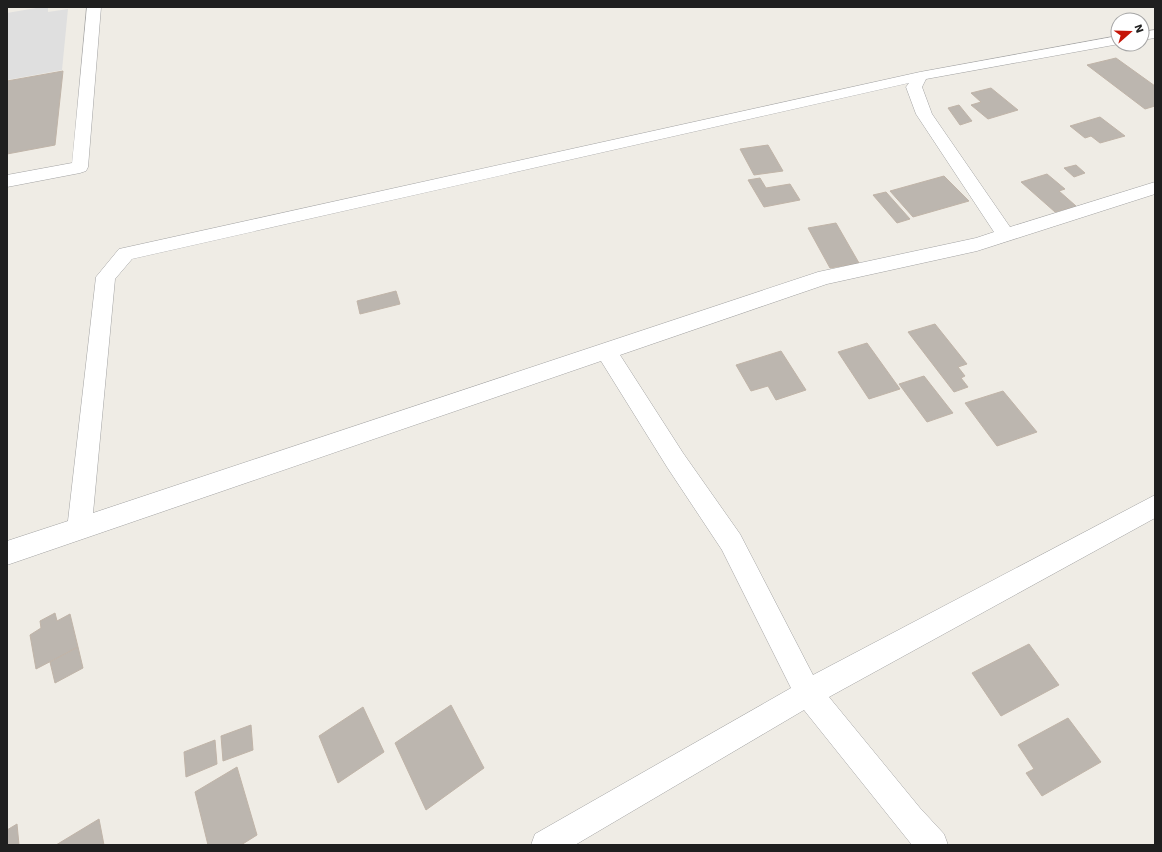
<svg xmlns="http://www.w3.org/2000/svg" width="1162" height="852" font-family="'Work Sans',sans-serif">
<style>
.parking{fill:#dfdfdf}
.building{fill:#bcb6af;stroke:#c0b4a8}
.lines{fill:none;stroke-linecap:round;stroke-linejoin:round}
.minor-casing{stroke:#a3a3a3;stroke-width:1}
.minor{fill:#fff;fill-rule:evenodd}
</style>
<rect width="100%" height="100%" fill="#efece5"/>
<polygon class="parking" points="42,7 48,7 48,12 68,9 62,70 7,80 7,13"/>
<g class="building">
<polygon points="1116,58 1155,86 1155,106 1145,109 1087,65"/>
<polygon points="63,71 55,145 7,154 7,81"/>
<polygon points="991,88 1018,110 988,119 971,105 981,102 971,93"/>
<polygon points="959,105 972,121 960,125 948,108"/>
<polygon points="1100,117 1125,136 1100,143 1091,136 1085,138 1070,126"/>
<polygon points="768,145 783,171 754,175 740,149"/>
<polygon points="1076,165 1085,173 1074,177 1064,168"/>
<polygon points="1047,174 1065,189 1059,191 1076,206 1055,212 1021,182"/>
<polygon points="944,176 969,201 913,217 890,191"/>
<polygon points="760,178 766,188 790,184 800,200 764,207 748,180"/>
<polygon points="886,192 910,219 897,223 873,195"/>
<polygon points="836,223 859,263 830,268 808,228"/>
<polygon points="396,291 400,304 360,314 357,301"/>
<polygon points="935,324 967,364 958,367 965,376 961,378 968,387 954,392 908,332"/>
<polygon points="867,343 900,389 869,399 838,352"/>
<polygon points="781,351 806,390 776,400 768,386 751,391 736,365"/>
<polygon points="924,376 953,413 927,422 899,384"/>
<polygon points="1003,391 1037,432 997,446 965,403"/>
<polygon points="55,613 57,621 70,614 78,647 36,669 30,635 41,628 40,621"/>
<polygon points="1029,644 1059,685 1001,716 972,673"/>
<polygon points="78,647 83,668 55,683 50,662"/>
<polygon points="451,705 484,768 426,810 395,743"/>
<polygon points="363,707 384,752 338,783 319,736"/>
<polygon points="1068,718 1101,762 1042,796 1026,773 1034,769 1018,745"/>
<polygon points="251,725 253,750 223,761 221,736"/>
<polygon points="215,740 217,764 186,777 184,752"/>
<polygon points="237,767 257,835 241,845 208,845 195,792"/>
<polygon points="99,819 104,845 56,845"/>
<polygon points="17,824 19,845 7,845 7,830"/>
</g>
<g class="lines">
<defs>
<g id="minor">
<polygon points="87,7 101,7 88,167 86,171 80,173 7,187 7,175 72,163"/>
<polygon points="1155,30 1155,38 1142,40 1142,32"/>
<path d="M 1118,36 L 1119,44 L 926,79 L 922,87 L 932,114 L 1010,227 L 1155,182 L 1155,194 L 977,251 L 827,284 L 620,355 L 683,453 L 740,534 L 813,675 L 1155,495 L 1155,518 L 829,697 L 920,808 L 944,834 L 948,845 L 912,845 L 804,710 L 575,845 L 531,845 L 535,834 L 791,688 L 722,550 L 667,467 L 601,361 L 7,565 L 7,541 L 68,521 L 96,277 L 119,249 L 920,72 ZM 909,83 L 906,87 L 916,114 L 994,232 L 976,238 L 818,272 L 93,513 L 115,279 L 132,259 Z"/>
</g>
</defs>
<use href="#minor" class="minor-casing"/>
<use href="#minor" class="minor"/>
</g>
<rect width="1162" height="852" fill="none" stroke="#1f1f1f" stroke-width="16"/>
<g transform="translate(1130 32) rotate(70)"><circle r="19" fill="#ffffff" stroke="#a5a5a5"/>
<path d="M0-3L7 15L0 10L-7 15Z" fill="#c51508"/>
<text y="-6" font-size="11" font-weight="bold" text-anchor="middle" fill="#1f1f1f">N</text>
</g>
</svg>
